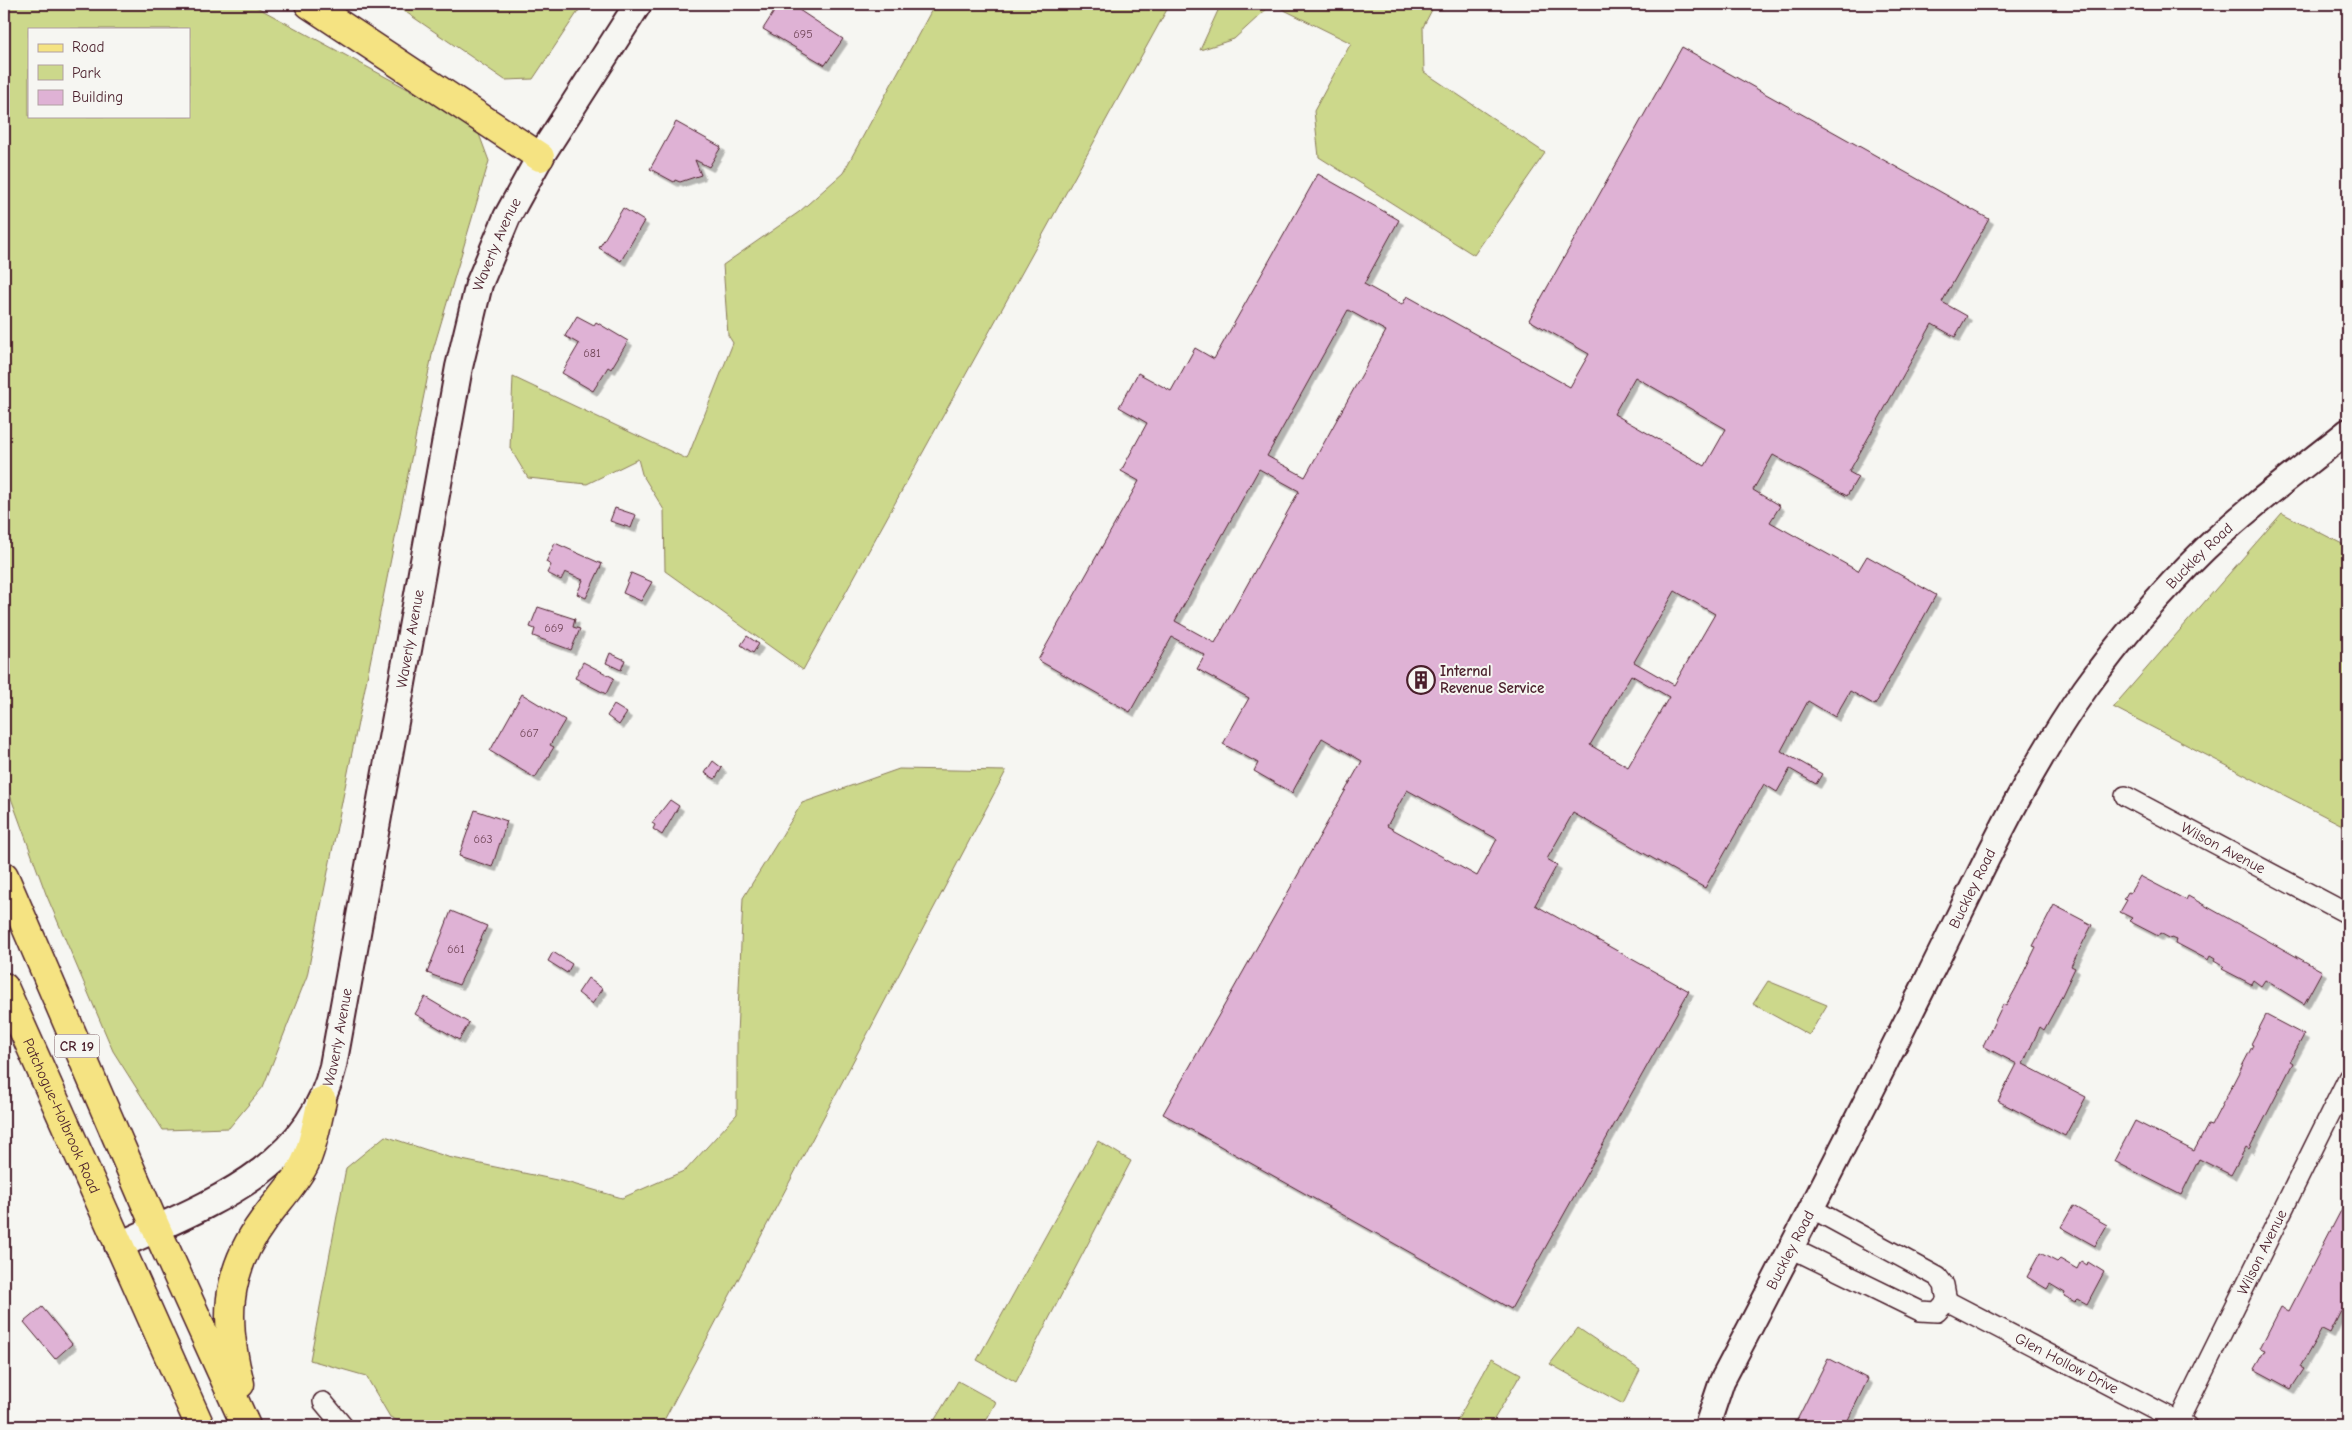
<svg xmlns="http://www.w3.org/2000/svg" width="2352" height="1430" font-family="'Comic Neue',sans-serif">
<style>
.green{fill:#ccd88b;stroke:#8b7c5b;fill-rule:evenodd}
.building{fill:#dfb2d5;stroke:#4a1f2b;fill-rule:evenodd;filter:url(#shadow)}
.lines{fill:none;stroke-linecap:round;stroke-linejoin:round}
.minor-casing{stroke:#4a1f2b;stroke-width:22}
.tertiary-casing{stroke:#4a1f2b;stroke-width:28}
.secondary-casing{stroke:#4a1f2b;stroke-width:30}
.primary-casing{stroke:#4a1f2b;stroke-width:31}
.minor{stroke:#f6f6f2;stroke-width:19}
.tertiary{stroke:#f6f6f2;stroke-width:24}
.secondary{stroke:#f6f6f2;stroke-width:26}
.primary{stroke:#f5e382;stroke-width:28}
.labels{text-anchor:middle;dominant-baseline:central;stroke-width:4;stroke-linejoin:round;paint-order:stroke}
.number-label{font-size:12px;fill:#6f4456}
.shield{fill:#f6f6f2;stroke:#7e6067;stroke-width:1}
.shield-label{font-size:14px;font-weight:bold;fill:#4a1f2b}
.street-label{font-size:15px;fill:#4a1f2b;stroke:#f6f6f2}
.poi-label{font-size:15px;font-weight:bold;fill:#4a1f2b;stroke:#f6f6f2;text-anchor:start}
</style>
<defs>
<filter id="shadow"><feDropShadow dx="4.5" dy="4.5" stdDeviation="0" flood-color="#0004"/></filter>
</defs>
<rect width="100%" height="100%" fill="#f6f6f2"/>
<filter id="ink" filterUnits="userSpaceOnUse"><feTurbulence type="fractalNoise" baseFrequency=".02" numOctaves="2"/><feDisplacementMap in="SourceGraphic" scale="10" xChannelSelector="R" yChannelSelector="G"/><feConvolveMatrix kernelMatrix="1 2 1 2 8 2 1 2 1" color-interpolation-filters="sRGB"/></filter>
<g filter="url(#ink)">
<g class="green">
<path d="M 4,4 L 251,4 L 476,126 L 489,161 L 433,350 L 307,976 L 263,1087 L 229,1128 L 163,1130 L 113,1051 L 46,894 L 4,779 ZM 29,29 L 189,29 L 189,116 L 29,116 Z"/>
<polygon points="394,4 583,4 533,79 505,80"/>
<polygon points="935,4 1170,4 803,670 665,571 664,510 642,474 638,459 587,484 528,478 510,448 513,377 687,459 733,343 728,335 723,265 799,212 843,173"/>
<polygon points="1221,4 1435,4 1423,27 1424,72 1545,153 1474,255 1319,157 1314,111 1351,43 1272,4 1234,39 1200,50"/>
<polygon points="2282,513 2348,547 2348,828 2113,707"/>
<polygon points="899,769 1006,771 661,1426 409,1426 390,1417 366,1376 310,1360 346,1168 385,1136 448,1157 566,1182 622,1198 686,1170 737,1114 737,1035 743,898 802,803"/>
<polygon points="1768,981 1827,1005 1809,1035 1753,1004"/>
<polygon points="1098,1141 1131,1161 1016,1382 977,1360"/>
<polygon points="1578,1328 1640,1370 1623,1404 1550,1364"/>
<polygon points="1492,1358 1521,1374 1490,1426 1454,1426"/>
<polygon points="958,1381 996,1402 983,1426 931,1426"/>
</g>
<g class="building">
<polygon points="779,4 790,4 843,39 825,65 763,29"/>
<path d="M 1682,47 L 1989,219 L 1942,302 L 1967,316 L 1955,337 L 1932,324 L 1849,472 L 1858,477 L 1847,496 L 1773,455 L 1753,490 L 1780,506 L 1770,522 L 1858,571 L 1867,556 L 1936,595 L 1875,705 L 1850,691 L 1835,717 L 1808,701 L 1781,751 L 1822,774 L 1816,784 L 1790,769 L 1777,792 L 1764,784 L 1705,888 L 1573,813 L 1547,859 L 1557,865 L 1535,905 L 1689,991 L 1511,1309 L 1163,1114 L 1362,761 L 1322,738 L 1292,793 L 1254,771 L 1258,763 L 1223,744 L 1249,698 L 1197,669 L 1205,655 L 1172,637 L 1130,712 L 1038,660 L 1139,481 L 1121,471 L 1147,423 L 1119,407 L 1138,373 L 1171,391 L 1195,348 L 1214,359 L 1318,174 L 1399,220 L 1364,284 L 1402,305 L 1407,296 L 1570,387 L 1589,354 L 1529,320 ZM 1348,310 L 1386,331 L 1305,477 L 1267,456 ZM 1635,377 L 1726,429 L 1705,466 L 1614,414 ZM 1259,469 L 1299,491 L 1215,643 L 1175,621 ZM 1675,591 L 1715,614 L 1674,685 L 1634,662 ZM 1631,675 L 1669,697 L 1628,767 L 1590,745 ZM 1407,790 L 1497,839 L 1477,876 L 1387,826 Z"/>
<polygon points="676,122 721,147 709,167 695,160 701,175 680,182 675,180 674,182 650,169"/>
<polygon points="623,208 644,221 621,261 599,248"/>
<polygon points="577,316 594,325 596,322 628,341 611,369 608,367 593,391 562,373 579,344 565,336"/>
<polygon points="615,508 636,515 631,528 610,521"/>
<polygon points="555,543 602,564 586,598 577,594 583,580 565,572 561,580 547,573 551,565 546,562"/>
<polygon points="631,573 652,582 641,601 623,593"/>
<polygon points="538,607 575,619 573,627 580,629 571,650 533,636 535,629 530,627"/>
<polygon points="747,636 759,644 753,653 741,645"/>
<polygon points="610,653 625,660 621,670 606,663"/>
<polygon points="583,662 614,678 606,694 575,678"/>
<polygon points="522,694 565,720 550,745 554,747 535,778 490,751"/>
<polygon points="614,705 627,713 619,725 607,716"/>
<polygon points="713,761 722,768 715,779 705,773"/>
<polygon points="670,800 679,806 662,835 653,829 655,825 652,823"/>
<polygon points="475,810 507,821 492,867 459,856"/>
<polygon points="2140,876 2186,900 2188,896 2322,971 2304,1004 2265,980 2261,986 2253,980 2251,984 2222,969 2224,967 2214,961 2215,959 2210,956 2208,960 2176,943 2177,940 2172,938 2171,939 2160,933 2158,936 2129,921 2132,918 2120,912 2127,900 2124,899 2128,892 2130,893"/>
<polygon points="2054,905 2092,925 2071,966 2075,968 2056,1008 2044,1030 2040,1027 2023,1064 2086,1097 2065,1136 1998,1101 2017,1064 1983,1046 2003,1004 2006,1006 2016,988 2036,947 2033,946"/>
<polygon points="451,911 487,926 459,985 427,973"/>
<polygon points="553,952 572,964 567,973 548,961"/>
<polygon points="588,978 603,989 592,1004 578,993"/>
<polygon points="425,997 469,1023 459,1040 415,1014"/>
<polygon points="2266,1015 2304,1035 2290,1061 2293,1063 2249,1149 2246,1147 2231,1175 2199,1159 2181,1195 2114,1161 2135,1121 2194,1151 2208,1125 2211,1126 2253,1045 2251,1044"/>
<polygon points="2348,1197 2348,1297 2330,1333 2322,1329 2300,1367 2304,1369 2291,1389 2254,1369 2265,1350 2260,1348 2281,1307 2289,1311"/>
<polygon points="2073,1206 2107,1225 2095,1246 2061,1227"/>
<polygon points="2040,1253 2057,1262 2060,1259 2077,1269 2081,1261 2087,1265 2088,1262 2104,1272 2087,1304 2078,1299 2075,1302 2064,1296 2065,1293 2050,1284 2047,1289 2027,1277"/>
<polygon points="42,1307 72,1344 55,1359 24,1322"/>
<polygon points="1828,1358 1868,1379 1845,1426 1808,1426 1797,1420"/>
</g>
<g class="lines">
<defs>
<g id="minor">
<path id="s1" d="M 2125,796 L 2348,914"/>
<polyline points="1791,1248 1920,1311 1937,1312 1947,1301 1944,1285 1938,1277 1811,1208"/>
<path id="s2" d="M 1947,1301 L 2187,1426"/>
<polyline points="323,1402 343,1426"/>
<path id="s3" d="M 2176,1426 L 2348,1078"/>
</g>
<g id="tertiary">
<path id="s4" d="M 1707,1426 L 1722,1381 C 1793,1246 1862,1110 1930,974 C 1978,878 2023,777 2085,689 C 2120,640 2162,591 2205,549 C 2250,506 2301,469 2348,431"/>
</g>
<g id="secondary">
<path id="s5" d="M 118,1246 C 204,1206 309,1170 333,1066 L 459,367 L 479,284 L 507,217 L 540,157 L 638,4"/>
</g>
<g id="primary">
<polyline points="309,4 540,157"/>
<polyline points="4,876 156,1228 246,1426"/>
<path id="s6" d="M 4,987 L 200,1426"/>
<path d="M 240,1384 C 224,1323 224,1274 263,1221 C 275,1204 297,1181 305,1163 C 314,1144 317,1120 322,1101"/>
</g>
</defs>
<use href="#minor" class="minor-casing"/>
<use href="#tertiary" class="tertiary-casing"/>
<use href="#secondary" class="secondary-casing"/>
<use href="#primary" class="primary-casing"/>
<use href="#minor" class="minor"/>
<use href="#tertiary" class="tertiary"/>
<use href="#secondary" class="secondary"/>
<use href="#primary" class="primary"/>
</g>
</g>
<defs>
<symbol id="building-ring" viewBox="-11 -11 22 22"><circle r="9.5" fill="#f6f6f2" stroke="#4a1f2b" stroke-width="1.5"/><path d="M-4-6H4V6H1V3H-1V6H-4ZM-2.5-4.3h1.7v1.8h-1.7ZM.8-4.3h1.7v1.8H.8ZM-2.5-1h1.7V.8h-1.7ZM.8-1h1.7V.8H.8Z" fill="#4a1f2b"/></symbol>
</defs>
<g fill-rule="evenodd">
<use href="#building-ring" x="1405" y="664" width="32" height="32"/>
</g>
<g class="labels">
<g class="number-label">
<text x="803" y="34">695</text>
<text x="592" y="353">681</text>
<text x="554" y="628">669</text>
<text x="529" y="733">667</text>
<text x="483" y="839">663</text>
<text x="456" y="949">661</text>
</g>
<rect class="shield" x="54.5" y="1034.5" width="45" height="23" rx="4"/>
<g class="shield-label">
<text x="77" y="1046">CR 19</text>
</g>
<g class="street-label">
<text stroke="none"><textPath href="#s5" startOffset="1131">Waverly Avenue</textPath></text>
<text stroke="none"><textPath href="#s4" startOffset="1005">Buckley Road</textPath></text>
<text stroke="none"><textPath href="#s5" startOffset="726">Waverly Avenue</textPath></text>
<text stroke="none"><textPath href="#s1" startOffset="111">Wilson Avenue</textPath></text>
<text stroke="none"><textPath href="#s4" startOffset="600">Buckley Road</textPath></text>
<text stroke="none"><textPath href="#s5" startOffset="321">Waverly Avenue</textPath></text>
<text stroke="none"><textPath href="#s6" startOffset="141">Patchogue-Holbrook Road</textPath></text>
<text stroke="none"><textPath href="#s4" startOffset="195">Buckley Road</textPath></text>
<text stroke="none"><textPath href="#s3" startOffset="194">Wilson Avenue</textPath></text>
<text stroke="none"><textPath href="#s2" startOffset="135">Glen Hollow Drive</textPath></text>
</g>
<g class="poi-label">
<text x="1440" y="671">Internal<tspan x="1440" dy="17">Revenue Service</tspan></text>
</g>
</g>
<rect width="2352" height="1430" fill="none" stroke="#f6f6f2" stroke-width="20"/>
<rect x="10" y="10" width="2332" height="1410" fill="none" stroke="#4a1f2b" stroke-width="2" filter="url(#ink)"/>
<rect x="28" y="28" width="162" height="90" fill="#f6f6f2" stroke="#b1a0a2"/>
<rect x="38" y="44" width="25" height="8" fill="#f5e382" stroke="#b1a0a2"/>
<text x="72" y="52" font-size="15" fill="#4a1f2b">Road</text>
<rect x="38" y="65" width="25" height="15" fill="#ccd88b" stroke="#b1a0a2"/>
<text x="72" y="78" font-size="15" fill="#4a1f2b">Park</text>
<rect x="38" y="90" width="25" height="15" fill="#dfb2d5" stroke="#b1a0a2"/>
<text x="72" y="102" font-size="15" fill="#4a1f2b">Building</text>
</svg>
